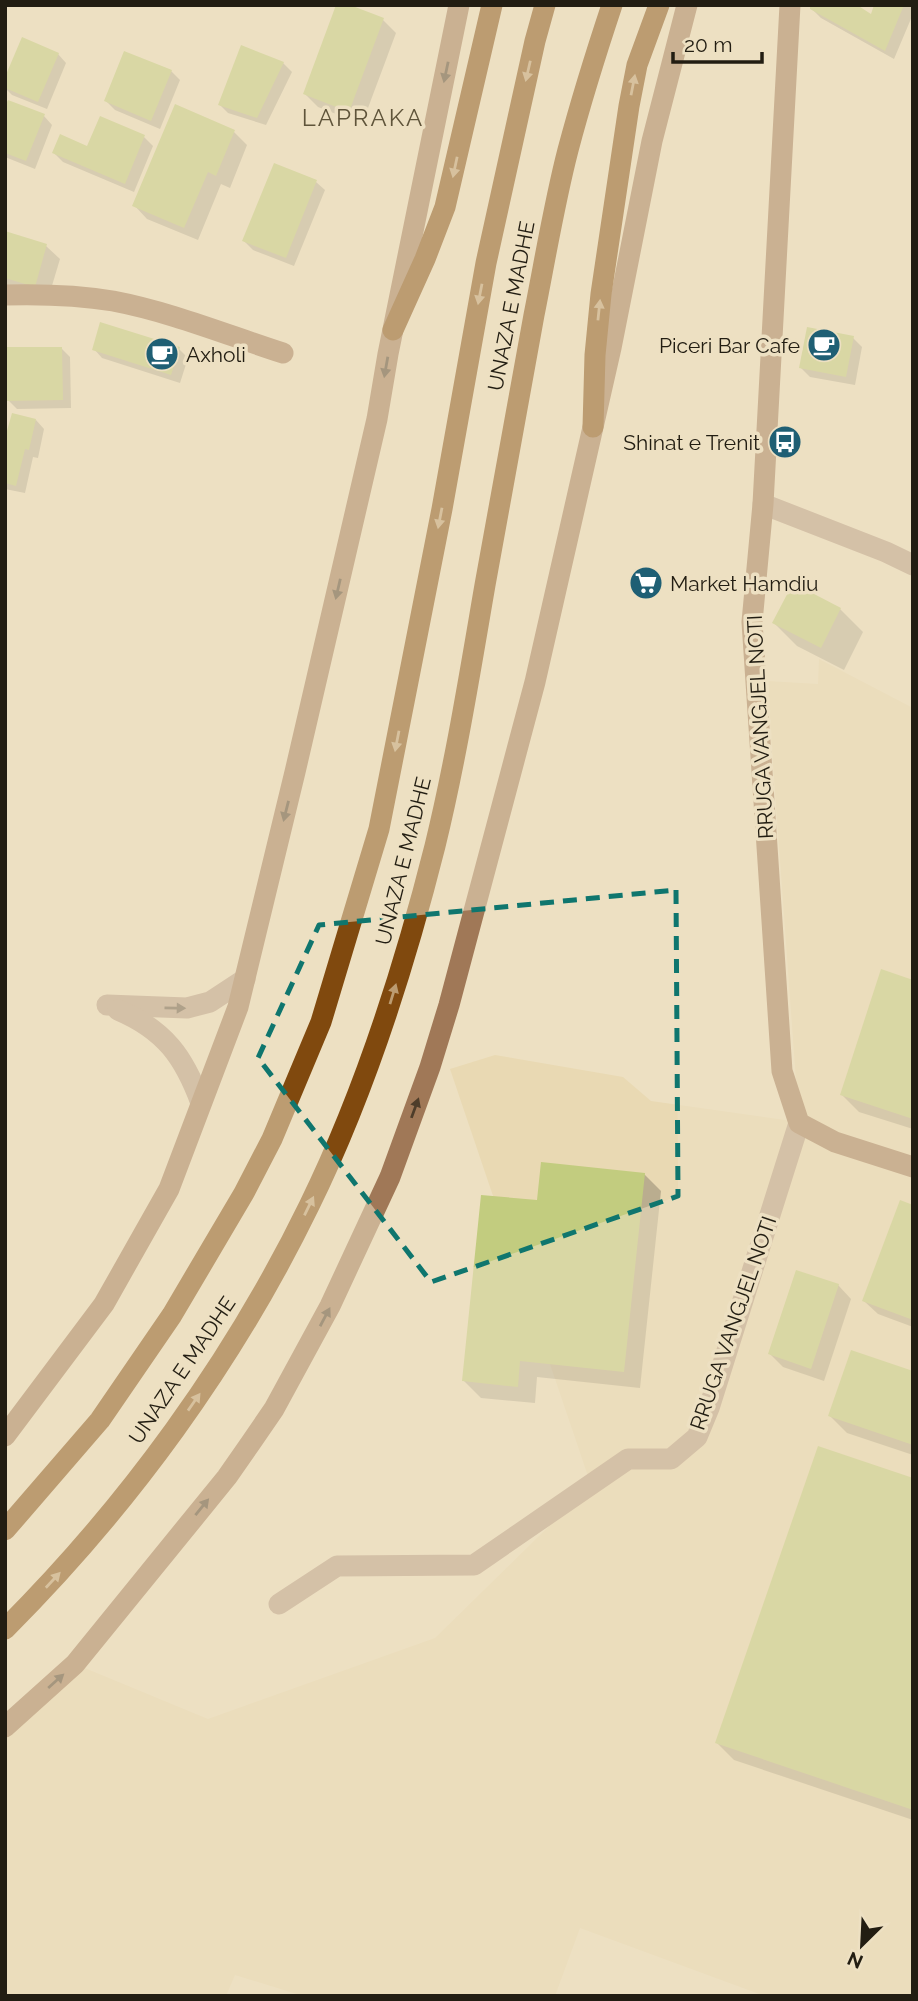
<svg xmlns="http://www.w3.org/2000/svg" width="918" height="2001" font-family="Raleway,sans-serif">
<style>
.built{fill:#e9d9b3}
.shadow{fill:#0003}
.building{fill:#c2cc7f}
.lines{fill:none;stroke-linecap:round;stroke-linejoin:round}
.street{stroke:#b79b85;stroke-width:21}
.secondary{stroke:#a07857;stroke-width:21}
.highway{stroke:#80490e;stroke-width:21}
.oneway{fill:#bc9c71}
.oneway2{fill:#4e3d2a}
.oneway3{fill:#655646}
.marked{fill:none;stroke:#0f766e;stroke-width:5;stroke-dasharray:14 9;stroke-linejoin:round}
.labels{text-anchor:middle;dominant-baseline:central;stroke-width:7;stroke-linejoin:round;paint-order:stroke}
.street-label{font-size:21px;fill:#221d12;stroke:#ede0c2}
.poi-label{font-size:21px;fill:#221d12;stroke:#ede0c2;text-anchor:end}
.quarter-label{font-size:24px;letter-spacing:2px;fill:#5f543a;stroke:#ede0c2}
</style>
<rect width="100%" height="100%" fill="#ede0c2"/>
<polygon class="built" points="819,659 913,708 913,1996 765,1996 580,1928 555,1996 303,1996 235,1975 226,1996 5,1996 5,1730 75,1664 208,1719 435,1638 591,1485 450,1069 495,1055 623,1077 651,1101 799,1122 767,681 818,684"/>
<g class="shadow">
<polygon points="875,5 913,5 913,14 894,59 821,18 812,9 872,16"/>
<polygon points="383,20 396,33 362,124 318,107 305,94"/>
<polygon points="242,47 283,63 292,72 266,125 228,113 220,105"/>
<polygon points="58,54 66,63 47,109 12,95 5,88"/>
<polygon points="171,71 180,80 160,129 115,110 106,101"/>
<polygon points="5,110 44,116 52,125 35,169 5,157"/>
<polygon points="234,132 247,145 230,188 221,184 198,240 147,219 134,205"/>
<polygon points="144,137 153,146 134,192 63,162 54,153"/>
<polygon points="316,182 325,190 294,266 253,250 244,241"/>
<polygon points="5,233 46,246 60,259 48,299 5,286"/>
<polygon points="853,338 862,347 855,385 810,377 801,368"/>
<polygon points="61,348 70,357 71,408 17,409 8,400"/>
<polygon points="94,349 179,349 188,358 180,383 102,358"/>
<polygon points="36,420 44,429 38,458 33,457 25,493 5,489 5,440"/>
<polygon points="840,609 863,632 844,670 797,646 774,623"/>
<polygon points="913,982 913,1129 859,1112 842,1095"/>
<polygon points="644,1174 661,1191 640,1388 537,1377 535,1403 481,1398 464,1381 539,1202"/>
<polygon points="913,1206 913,1327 878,1314 864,1301"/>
<polygon points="838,1285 851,1299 824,1381 783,1367 770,1354"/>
<polygon points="913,1373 913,1455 847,1433 830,1416"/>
<polygon points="913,1480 913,1820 734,1760 717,1743"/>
</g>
<g class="building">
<polygon points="336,5 350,5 384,18 349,112 303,94"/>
<polygon points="810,5 857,5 871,14 874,5 904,5 885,51 810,9"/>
<polygon points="22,37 59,53 38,102 5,88 5,77"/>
<polygon points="241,45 284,62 257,118 218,105"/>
<polygon points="124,51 172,70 151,121 104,101"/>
<polygon points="8,100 45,114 26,161 5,153 5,106"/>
<polygon points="175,104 235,130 216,176 208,172 184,228 132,206"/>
<polygon points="100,116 145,135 125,184 52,153 60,134 87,146"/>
<polygon points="274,163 317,180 286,258 242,241"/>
<polygon points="5,231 47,244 35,287 5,278"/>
<polygon points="100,322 180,347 171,375 92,350"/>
<polygon points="807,327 854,336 846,377 799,368"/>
<polygon points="5,347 62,347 63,400 6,401"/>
<polygon points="12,413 36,419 29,450 25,449 16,486 5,483 5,438"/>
<polygon points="793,583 841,608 821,648 772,623"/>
<polygon points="881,969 913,980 913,1119 840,1095"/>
<polygon points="541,1162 645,1173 624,1372 520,1361 518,1387 462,1381 481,1195 537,1200"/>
<polygon points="900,1200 913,1205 913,1320 862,1301"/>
<polygon points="796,1270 839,1284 811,1369 768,1354"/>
<polygon points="851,1350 913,1371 913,1445 828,1416"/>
<polygon points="818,1446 913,1478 913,1810 715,1743"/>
</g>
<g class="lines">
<g class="street">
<polyline points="763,504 886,552 913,565"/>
<polyline points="107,1005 187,1008 210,1002 245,979"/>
<path d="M 118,1010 C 165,1030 184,1057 201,1103"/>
<polyline points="279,1604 337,1566 474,1565 628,1459 671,1459 697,1437 709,1408 799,1123"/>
</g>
<g class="secondary">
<polyline points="790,5 763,504 752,622 782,1071 799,1123 835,1142 913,1167"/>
<path d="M 5,295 C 41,294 77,295 113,301 C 171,312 227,335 283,353"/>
<polyline points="5,1436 104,1304 169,1189 238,1007 295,772 377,419 388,354 459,5"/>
<polyline points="5,1727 75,1664 227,1477 250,1444 274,1409 330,1306 390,1177 430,1067 449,1005 535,682 611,348 652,141 687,5"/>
</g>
<g class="highway">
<polyline points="393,330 425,259 445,207 492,5"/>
<polyline points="593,427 595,355 601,294 629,106 637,65 659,5"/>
<polyline points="5,1530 100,1420 172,1315 244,1193 272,1139 321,1022 379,829 442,509 486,263 535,41 545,5"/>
<path d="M 5,1629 C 128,1506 233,1362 309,1206 C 365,1092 404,969 435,846 C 456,760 470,672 485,585 C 501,495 517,405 534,315 C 545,260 554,204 568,150 C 581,101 596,53 612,5"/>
</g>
</g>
<defs><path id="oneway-solid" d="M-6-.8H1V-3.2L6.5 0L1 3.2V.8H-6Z" transform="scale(1.75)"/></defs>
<g class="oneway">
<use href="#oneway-solid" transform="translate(528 71) rotate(103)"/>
<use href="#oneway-solid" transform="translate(633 85) rotate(-79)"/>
<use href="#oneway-solid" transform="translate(455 167) rotate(102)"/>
<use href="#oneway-solid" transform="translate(480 294) rotate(101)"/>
<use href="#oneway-solid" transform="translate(599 310) rotate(-84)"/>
<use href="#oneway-solid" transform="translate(440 518) rotate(101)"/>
<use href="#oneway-solid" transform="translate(397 741) rotate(101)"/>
<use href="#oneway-solid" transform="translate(393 994) rotate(-73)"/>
<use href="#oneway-solid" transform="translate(309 1206) rotate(-64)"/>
<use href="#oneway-solid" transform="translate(194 1402) rotate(-55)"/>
<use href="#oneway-solid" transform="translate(53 1580) rotate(-47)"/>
</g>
<g class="oneway2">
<use href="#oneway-solid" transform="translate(446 72) rotate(102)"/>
<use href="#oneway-solid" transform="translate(386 367) rotate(100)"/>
<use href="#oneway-solid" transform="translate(338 589) rotate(103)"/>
<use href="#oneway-solid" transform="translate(286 811) rotate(104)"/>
<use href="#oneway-solid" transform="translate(415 1108) rotate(-70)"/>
<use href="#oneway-solid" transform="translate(325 1317) rotate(-62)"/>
<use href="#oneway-solid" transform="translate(202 1507) rotate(-51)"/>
<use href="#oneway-solid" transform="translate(56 1681) rotate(-42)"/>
</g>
<use class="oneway3" href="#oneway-solid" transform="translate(175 1008) rotate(1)"/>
<path d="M0 0H918V2001H0ZM 676,890 L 678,1196 L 431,1282 L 258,1058 L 319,925 Z" fill="#ede0c2" fill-opacity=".55" fill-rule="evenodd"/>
<path class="marked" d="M 676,890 L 678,1196 L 431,1282 L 258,1058 L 319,925 Z"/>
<defs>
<symbol id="cafe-disc" viewBox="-11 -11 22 22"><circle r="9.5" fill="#1f5f74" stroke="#ede0c2"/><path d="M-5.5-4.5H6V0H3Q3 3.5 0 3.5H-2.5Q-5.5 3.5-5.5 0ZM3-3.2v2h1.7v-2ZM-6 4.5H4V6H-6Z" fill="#fff"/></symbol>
<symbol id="bus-disc" viewBox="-11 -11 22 22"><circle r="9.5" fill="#1f5f74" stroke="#ede0c2"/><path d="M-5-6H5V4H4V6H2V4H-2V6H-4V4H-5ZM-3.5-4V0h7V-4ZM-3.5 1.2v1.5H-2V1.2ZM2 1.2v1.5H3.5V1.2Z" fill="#fff"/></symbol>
<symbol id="supermarket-disc" viewBox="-11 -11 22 22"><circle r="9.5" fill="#1f5f74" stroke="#ede0c2"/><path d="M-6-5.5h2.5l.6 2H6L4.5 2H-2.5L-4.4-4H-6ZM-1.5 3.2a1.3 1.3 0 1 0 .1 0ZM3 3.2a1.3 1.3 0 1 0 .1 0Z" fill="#fff"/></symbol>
</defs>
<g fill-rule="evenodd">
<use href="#cafe-disc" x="805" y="326" width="38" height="38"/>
<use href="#cafe-disc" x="143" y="335" width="38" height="38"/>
<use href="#bus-disc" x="766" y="423" width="38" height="38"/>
<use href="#supermarket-disc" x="627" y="564" width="38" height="38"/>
</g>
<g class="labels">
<g class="street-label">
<text transform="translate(511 306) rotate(-79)">UNAZA E MADHE</text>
<text transform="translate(760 727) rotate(-93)">RRUGA VANGJEL NOTI</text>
<text transform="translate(403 861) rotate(-76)">UNAZA E MADHE</text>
<text transform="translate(733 1323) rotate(-71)">RRUGA VANGJEL NOTI</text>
<text transform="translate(182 1370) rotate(-56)">UNAZA E MADHE</text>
</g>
<g class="poi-label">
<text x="800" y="345">Piceri Bar Cafe</text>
<text x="186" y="354" text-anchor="start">Axholi</text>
<text x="760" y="442">Shinat e Trenit</text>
<text x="670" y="583" text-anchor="start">Market Hamdiu</text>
</g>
<g class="quarter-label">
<text x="363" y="117">LAPRAKA</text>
</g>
</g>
<rect width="918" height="2001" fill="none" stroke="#221d12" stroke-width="14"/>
<g transform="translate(862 1945) rotate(204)" stroke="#ede0c2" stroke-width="5" paint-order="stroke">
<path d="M0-5L12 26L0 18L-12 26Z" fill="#221d12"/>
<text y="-10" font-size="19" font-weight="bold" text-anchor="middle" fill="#221d12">N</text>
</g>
<path d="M673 52v10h89v-10" fill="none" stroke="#221d12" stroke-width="3.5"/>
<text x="684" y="52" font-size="21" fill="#221d12" stroke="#ede0c2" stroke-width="5" paint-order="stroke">20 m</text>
</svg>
